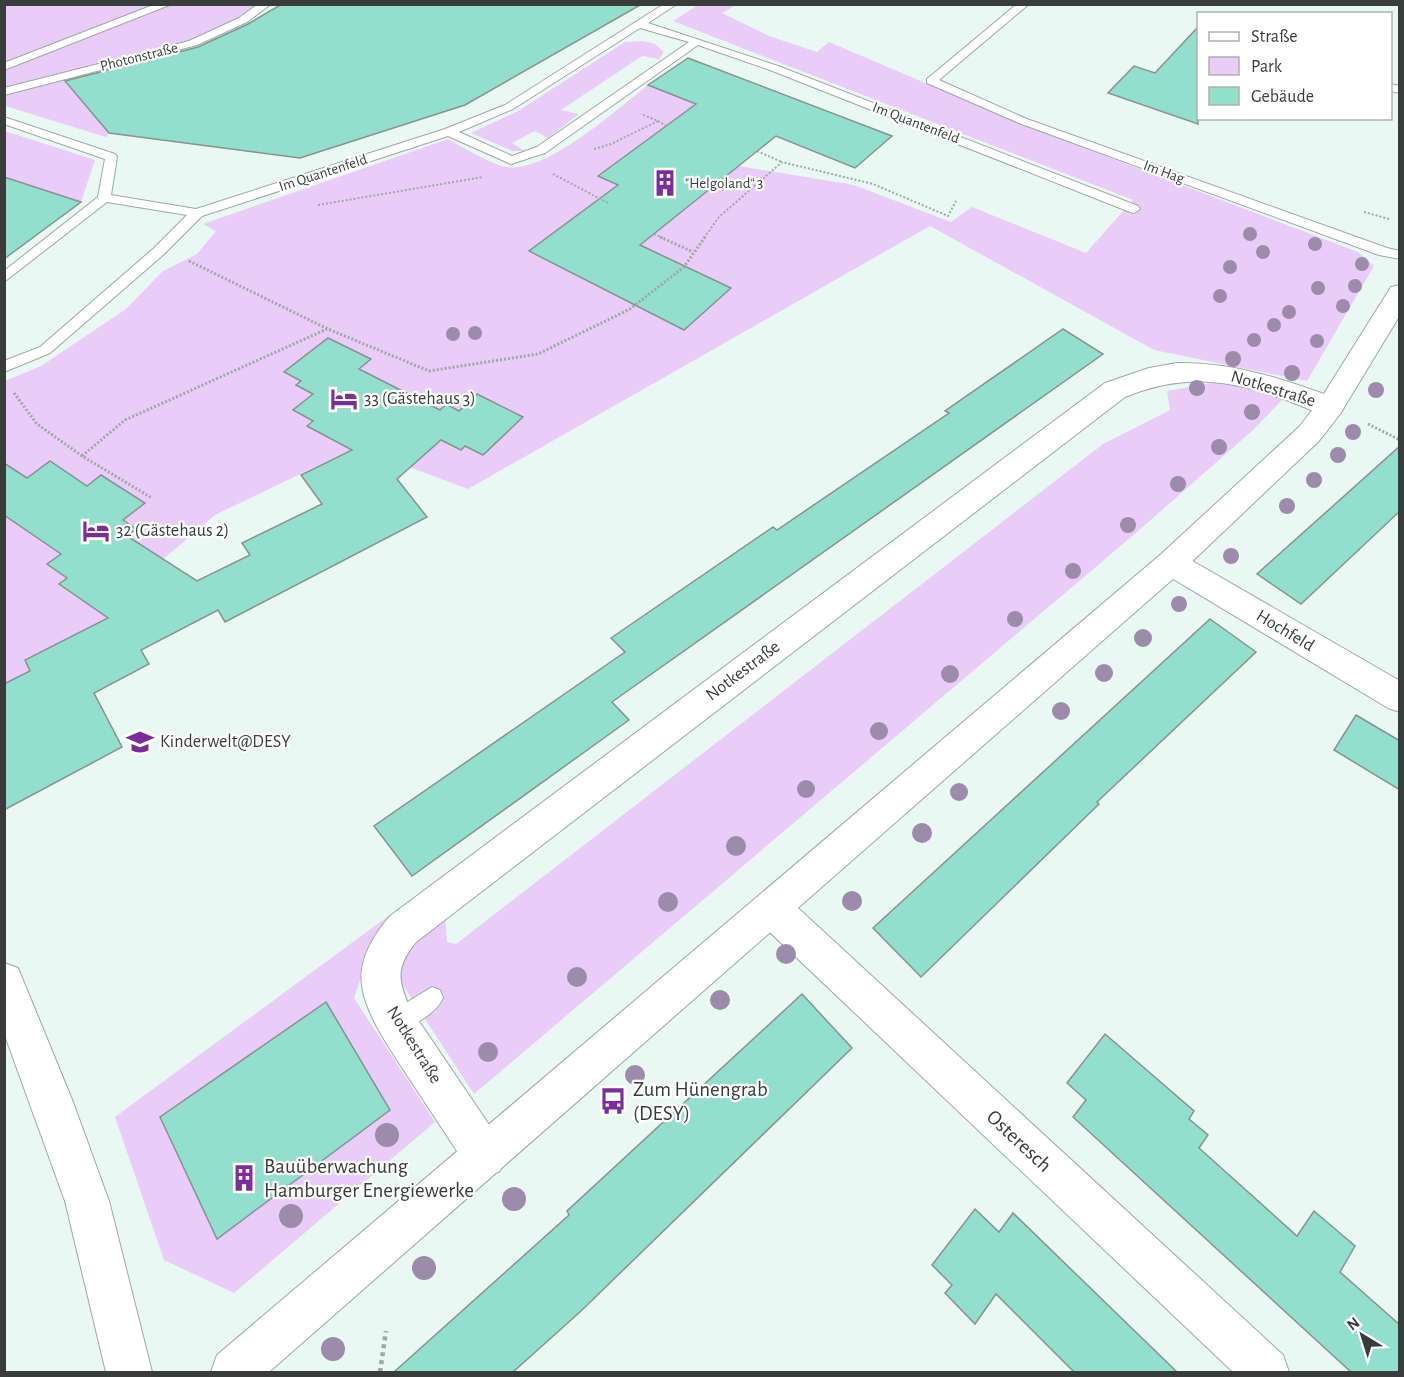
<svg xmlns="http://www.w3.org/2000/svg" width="1404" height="1377" font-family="'Alegreya Sans',sans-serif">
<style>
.green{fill:#e9cdf8}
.building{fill:#92dfce;stroke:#879390;stroke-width:1.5}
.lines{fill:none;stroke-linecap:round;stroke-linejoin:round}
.service-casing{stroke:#9ba8a5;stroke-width:2}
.minor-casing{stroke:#9ba8a5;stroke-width:2}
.tertiary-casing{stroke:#9ba8a5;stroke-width:2}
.path-far2{stroke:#9ea8a5;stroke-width:2;stroke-dasharray:2 2;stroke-linecap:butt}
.path-far1{stroke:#9ea8a5;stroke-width:3;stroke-dasharray:2 2;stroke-linecap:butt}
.path{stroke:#9ea8a5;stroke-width:4.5;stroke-dasharray:4 4;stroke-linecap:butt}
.service{fill:#fff;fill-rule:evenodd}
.minor{fill:#fff;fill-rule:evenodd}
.tertiary{fill:#fff;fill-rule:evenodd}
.tree{fill:#9c8bab}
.labels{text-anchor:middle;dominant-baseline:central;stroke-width:4.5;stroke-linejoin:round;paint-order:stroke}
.far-street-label{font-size:15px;fill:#383d3c;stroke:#fff}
.far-poi-label{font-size:15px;fill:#383d3c;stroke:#fff;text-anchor:start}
.street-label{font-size:18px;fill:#383d3c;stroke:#fff}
.poi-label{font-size:18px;fill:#383d3c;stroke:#fff;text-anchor:start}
.near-poi-label{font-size:21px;fill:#383d3c;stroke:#fff;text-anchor:start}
.near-street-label{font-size:21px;fill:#383d3c;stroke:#fff}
</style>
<rect width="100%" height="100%" fill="#eaf8f4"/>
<g class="green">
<polygon points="5,5 258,5 238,18 189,41 5,88"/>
<path d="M 698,5 L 736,5 L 722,13 L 769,36 L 817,52 L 829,42 L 1024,125 L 1358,252 L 1374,266 L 1307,381 L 1154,350 L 930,226 L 468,489 L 356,447 L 215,515 L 108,606 L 120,612 L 30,671 L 5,684 L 5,381 L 41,366 L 126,309 L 163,271 L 197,254 L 216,231 L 203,224 L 448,139 C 465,148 483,160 502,166 C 542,178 617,109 648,85 L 696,104 L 598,176 L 627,190 L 567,235 L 557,230 L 529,251 L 622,297 L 668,258 L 640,245 L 739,166 L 854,185 L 951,222 L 972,207 L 1086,253 L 1133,200 L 673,21 Z"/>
<polygon points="643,41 655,44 664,52 659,59 642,56 561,110 579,114 548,138 535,131 512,143 525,151 512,151 471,133 518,111 625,42"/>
<polygon points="63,79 109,133 106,137 5,106 5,95"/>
<polygon points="5,131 95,160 81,202 5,177"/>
<polygon points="1233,382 1284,398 1252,431 1137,532 474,1094 404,987 397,973 399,954 445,912 447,942 456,944 1103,444 1170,410 1167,391 1211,383"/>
<polygon points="391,914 370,952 354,998 435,1122 234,1293 164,1260 115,1117"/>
</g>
<g class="building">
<polygon points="282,4 642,4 465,105 300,158 109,133 65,81 198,47 248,24"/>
<polygon points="1198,27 1198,124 1108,93 1134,66 1155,73"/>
<polygon points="688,58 892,136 855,168 776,136 640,245 731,288 684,330 529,251 618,185 598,176 696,104 648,85"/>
<polygon points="4,177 81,202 4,259"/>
<polygon points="1063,329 1103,354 612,702 629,720 412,876 374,826 625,652 611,638 773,527 777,530 949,413 945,411"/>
<polygon points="328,338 371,359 359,369 440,410 446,404 459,411 477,394 523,417 483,455 465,446 461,450 441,440 397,479 427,517 225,622 218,610 141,650 149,664 94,693 122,747 4,810 4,684 30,671 25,660 108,618 59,584 67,578 47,564 61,554 4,515 4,463 27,478 50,461 87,486 101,475 145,503 123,520 136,529 127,536 197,581 250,555 242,543 322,504 301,475 352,450 307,426 313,421 293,410 313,394 296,385 301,381 284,372"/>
<polygon points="1400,446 1400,511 1301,604 1257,574"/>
<polygon points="1210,619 1256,652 1097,802 1099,804 921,977 873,928"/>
<polygon points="1356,715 1400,741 1400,790 1334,750"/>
<polygon points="802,994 852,1048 581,1311 513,1372 394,1372 569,1215 567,1211"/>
<polygon points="326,1002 390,1110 217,1239 160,1117"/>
<polygon points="1105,1034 1194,1111 1189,1119 1208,1135 1199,1148 1297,1236 1314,1211 1355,1246 1340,1272 1400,1325 1400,1372 1351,1372 1073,1117 1086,1100 1067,1083"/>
<polygon points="975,1209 999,1232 1013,1213 1177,1372 1074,1372 996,1294 975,1324 945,1293 952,1285 932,1265"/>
</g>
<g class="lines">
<defs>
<g id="service">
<polygon points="156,4 172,4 4,70 4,63"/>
<polygon points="258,4 271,4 247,22 197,45 4,95 4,88 189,41 239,18"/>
<path d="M 664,4 L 677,4 L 648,23 L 778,66 L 1138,206 L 1140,209 L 1134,213 L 1130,212 L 770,70 L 698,45 L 545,153 L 511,164 L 448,136 L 202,216 L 163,255 L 50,353 L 4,372 L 4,361 L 40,347 L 153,249 L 187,215 L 107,202 L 4,282 L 4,271 L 98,197 L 105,159 L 4,124 L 4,117 L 115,154 L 117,157 L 111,195 L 196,209 L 445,129 L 505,105 ZM 640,28 L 689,42 L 537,147 L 512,156 L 459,132 L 513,109 Z"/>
<polygon points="1017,4 1029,4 939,80 1027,119 1387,248 1400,251 1400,259 1379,255 1019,123 927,83 927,79"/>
<polygon points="1390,84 1400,86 1400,93 1390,91"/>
<path d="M 432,987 L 440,990 L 443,998 C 437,1013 411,1027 396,1033 L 388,1030 L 385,1022 L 388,1014 Z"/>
</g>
<g id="minor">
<path d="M 1177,363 C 1234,362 1287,380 1340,400 L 1344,407 L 1340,414 L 1330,417 C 1312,411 1295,403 1278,397 C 1222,378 1180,375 1125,397 L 416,942 C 396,967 397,979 410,1008 L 500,1141 L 506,1156 L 500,1171 L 485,1177 L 470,1171 C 449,1139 428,1107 407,1075 C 391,1050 369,1020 363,991 C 356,963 373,936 390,916 L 1105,383 L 1149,368 Z"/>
<polygon points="1171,551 1182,555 1400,681 1400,712 1388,708 1160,571 1156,563 1160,555"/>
<polygon points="772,891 785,896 1283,1355 1289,1372 1233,1372 759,922 753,909 759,896"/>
<polygon points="4,963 18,968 73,1102 109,1201 152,1372 106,1372 65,1201 4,1033"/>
</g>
<polygon id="tertiary" points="1400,285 1400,315 1340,414 1319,441 1182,571 269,1372 211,1372 217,1355 1160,555 1299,427 1320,400 1391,287"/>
</defs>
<use href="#service" class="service-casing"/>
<use href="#minor" class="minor-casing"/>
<use href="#tertiary" class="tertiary-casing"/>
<g class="path-far2">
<polyline points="658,121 667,126"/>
<polyline points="594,149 611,144 658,121 641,114"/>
<polyline points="757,151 782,162"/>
<polyline points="553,174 608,203"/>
<polyline points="318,205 483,177"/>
<polyline points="1364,212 1389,219"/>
<polyline points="654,234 663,238"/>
<polyline points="704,238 719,217 782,162 873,184 948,216 956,201"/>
</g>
<g class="path-far1">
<polyline points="660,237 693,252"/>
<polyline points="189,261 328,329 429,371 538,354 630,309 684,267 705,237"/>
<polyline points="14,393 37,424 82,456 152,498"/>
<polyline points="1368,424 1400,440"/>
<polyline points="82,456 125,420 327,329"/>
</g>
<polyline class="path" points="380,1372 386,1331"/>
<use href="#service" class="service"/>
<use href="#minor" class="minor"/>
<use href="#tertiary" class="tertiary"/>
</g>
<g class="tree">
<circle cx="1250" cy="234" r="7"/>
<circle cx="1315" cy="244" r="7"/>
<circle cx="1263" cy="252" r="7"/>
<circle cx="1362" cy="264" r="7"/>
<circle cx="1230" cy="267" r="7"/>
<circle cx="1355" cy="286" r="7"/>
<circle cx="1318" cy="288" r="7"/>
<circle cx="1220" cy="296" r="7"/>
<circle cx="1343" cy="306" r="7"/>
<circle cx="1289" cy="312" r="7"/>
<circle cx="1274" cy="325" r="7"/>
<circle cx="475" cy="333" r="7"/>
<circle cx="453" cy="334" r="7"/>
<circle cx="1254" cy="340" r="7"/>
<circle cx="1317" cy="341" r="7"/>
<circle cx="1233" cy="359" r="8"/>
<circle cx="1292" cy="373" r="8"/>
<circle cx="1197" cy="388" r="8"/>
<circle cx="1376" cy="390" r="8"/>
<circle cx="1252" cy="412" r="8"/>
<circle cx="1353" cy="432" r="8"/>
<circle cx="1219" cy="447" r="8"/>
<circle cx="1338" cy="455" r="8"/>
<circle cx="1314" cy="480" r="8"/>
<circle cx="1178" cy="484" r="8"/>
<circle cx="1287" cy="506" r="8"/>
<circle cx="1128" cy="525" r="8"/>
<circle cx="1231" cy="556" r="8"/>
<circle cx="1073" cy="571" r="8"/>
<circle cx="1179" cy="604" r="8"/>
<circle cx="1015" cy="619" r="8"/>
<circle cx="1143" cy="638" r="9"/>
<circle cx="1104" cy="673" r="9"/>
<circle cx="950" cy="674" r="9"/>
<circle cx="1061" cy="711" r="9"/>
<circle cx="879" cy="731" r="9"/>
<circle cx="806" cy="789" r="9"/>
<circle cx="959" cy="792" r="9"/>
<circle cx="922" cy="833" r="10"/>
<circle cx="736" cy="846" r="10"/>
<circle cx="852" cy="901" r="10"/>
<circle cx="668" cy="902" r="10"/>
<circle cx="786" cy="954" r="10"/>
<circle cx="577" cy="977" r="10"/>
<circle cx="720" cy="1000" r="10"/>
<circle cx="488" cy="1052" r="10"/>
<circle cx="635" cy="1075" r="10"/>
<circle cx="387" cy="1135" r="12"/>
<circle cx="514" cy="1199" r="12"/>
<circle cx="291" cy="1216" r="12"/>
<circle cx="424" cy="1268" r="12"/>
<circle cx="333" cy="1349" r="12"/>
</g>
<defs>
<symbol id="building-bare" viewBox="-9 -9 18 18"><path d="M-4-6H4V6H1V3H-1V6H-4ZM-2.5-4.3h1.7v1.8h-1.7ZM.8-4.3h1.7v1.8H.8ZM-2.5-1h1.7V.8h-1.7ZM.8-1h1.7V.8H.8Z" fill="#7c2c9d" stroke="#fff" stroke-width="2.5" paint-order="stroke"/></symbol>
<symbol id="hotel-bare" viewBox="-9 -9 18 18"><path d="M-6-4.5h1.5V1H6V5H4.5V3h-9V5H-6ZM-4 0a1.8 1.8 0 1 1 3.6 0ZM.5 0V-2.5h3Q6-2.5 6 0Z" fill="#7c2c9d" stroke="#fff" stroke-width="2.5" paint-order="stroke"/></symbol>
<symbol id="school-bare" viewBox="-9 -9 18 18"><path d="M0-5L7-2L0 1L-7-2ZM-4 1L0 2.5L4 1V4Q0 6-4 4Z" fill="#7c2c9d" stroke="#fff" stroke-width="2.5" paint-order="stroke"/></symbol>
<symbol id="bus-bare" viewBox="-9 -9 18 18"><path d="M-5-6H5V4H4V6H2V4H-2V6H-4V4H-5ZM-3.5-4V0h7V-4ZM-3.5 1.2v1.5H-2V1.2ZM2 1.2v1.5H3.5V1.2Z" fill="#7c2c9d" stroke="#fff" stroke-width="2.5" paint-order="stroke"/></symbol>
</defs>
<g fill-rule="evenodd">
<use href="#building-bare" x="646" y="164" width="38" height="38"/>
<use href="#hotel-bare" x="325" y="380" width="38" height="38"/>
<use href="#hotel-bare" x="77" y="512" width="38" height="38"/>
<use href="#school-bare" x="121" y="723" width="38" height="38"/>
<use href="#bus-bare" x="594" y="1082" width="38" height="38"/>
<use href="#building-bare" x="225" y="1159" width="38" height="38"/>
</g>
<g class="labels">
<g class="far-street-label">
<text transform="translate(139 57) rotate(-14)">Photonstraße</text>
<text transform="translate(916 123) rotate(21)">Im Quantenfeld</text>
<text transform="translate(1164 172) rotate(20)">Im Hag</text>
<text transform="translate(323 173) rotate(-18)">Im Quantenfeld</text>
</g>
<g class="far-poi-label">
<text x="685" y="183">"Helgoland" 3</text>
</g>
<g class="street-label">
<text transform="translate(1273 389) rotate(17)">Notkestraße</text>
<text transform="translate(1285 631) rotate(31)">Hochfeld</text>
<text transform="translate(743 671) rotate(-37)">Notkestraße</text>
<text transform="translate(414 1045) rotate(58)">Notkestraße</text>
</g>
<g class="poi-label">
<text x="364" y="399">33 (Gästehaus 3)</text>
<text x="116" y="531">32 (Gästehaus 2)</text>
<text x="160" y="742">Kinderwelt@DESY</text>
</g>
<g class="near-poi-label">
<text x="633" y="1089">Zum Hünengrab<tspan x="633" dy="24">(DESY)</tspan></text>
<text x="264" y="1166">Bauüberwachung<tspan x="264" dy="24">Hamburger Energiewerke</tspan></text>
</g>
<g class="near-street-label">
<text transform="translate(1019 1141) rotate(43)">Osteresch</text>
</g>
</g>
<rect width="1404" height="1377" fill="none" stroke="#383d3c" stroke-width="12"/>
<rect x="1197" y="12" width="195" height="108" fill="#ffffff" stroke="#afb1b1" stroke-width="1.5"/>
<rect x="1209" y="32" width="30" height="9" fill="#ffffff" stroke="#afb1b1" stroke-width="1.5"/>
<text x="1251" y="42" font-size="18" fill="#383d3c">Straße</text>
<rect x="1209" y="57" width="30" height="18" fill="#e9cdf8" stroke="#afb1b1" stroke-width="1.5"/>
<text x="1251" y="72" font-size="18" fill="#383d3c">Park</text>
<rect x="1209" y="87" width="30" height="18" fill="#92dfce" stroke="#afb1b1" stroke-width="1.5"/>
<text x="1251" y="102" font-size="18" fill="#383d3c">Gebäude</text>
<g transform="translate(1362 1335) rotate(322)" stroke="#ffffff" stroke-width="4.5" paint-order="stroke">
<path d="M0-4.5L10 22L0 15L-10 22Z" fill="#383d3c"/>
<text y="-9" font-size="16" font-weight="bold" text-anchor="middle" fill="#383d3c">N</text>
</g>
</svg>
